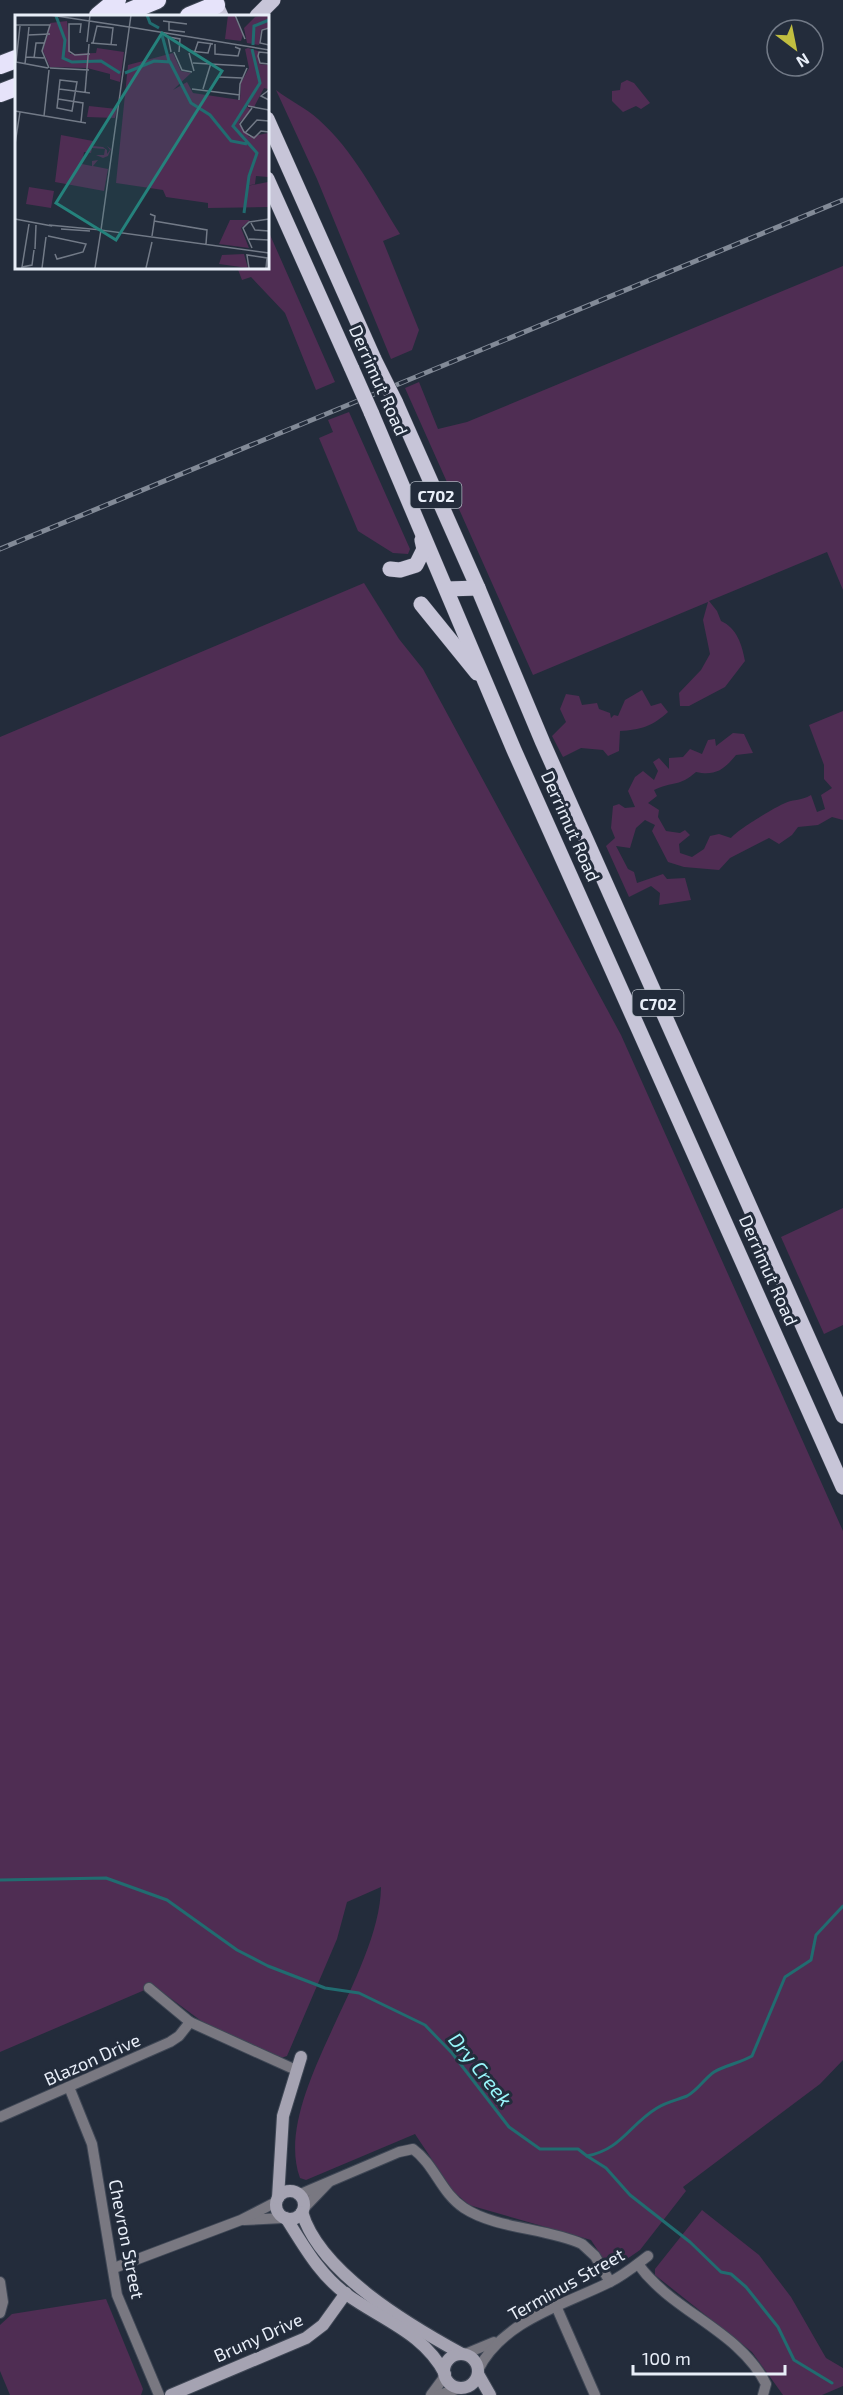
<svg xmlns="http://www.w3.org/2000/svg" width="843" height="2395" font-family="'Exo 2',sans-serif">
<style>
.green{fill:#4f2d53}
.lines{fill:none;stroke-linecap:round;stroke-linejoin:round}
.stream{stroke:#216c70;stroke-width:3}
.street-casing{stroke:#3f4755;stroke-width:12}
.secondary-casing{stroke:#3f4755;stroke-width:14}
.primary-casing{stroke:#3f4755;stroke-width:16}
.highway-casing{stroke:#3f4755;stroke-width:20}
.street{stroke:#797881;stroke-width:10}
.secondary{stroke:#a5a3b2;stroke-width:12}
.primary{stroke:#c7c5d8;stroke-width:15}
.highway{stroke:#e6e3fa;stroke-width:18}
.rail-casing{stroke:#828a97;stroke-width:5}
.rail{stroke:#232c3b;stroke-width:3;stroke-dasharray:9;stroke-linecap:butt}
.primary-bridge-casing{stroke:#3f4755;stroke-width:16;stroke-linecap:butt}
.primary-bridge{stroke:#c7c5d8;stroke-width:15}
.labels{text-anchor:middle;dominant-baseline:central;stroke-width:6;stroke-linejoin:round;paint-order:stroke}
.shield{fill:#232c3b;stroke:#adb4bf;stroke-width:1.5}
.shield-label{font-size:16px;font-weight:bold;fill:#e8eef8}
.street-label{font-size:18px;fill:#e8eef8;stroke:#232c3b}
.water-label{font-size:20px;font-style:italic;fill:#98f6fb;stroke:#232c3b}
.inset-river{fill:none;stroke:#216c70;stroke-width:3}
.inset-road{fill:none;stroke:#727a87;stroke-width:1.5}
.view{fill:#25827c;fill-opacity:0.15;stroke:#25827c;stroke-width:3}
.inset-edge{fill:none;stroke:#e8eef8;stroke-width:3}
</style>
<rect width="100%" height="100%" fill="#232c3b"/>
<g class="green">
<polygon points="627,80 634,83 650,103 641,109 636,106 623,112 612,101 612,91 620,90 621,83"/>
<path d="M 276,90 C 289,100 306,108 318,119 C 354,151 375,194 400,234 L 383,241 L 419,330 L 412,350 L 391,359 L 317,179 Z"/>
<polygon points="267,228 335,382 316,390 285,313 251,277 242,280 237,267 267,267"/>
<path d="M 843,266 L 843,590 L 827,552 L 709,601 L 717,611 L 721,621 C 737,628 742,645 745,661 L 725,687 L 689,706 L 680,706 L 679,693 L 701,670 L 710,654 L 703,620 L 708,602 L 533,675 L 405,388 L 419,382 L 438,429 L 467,422 Z"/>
<polygon points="349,412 410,549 408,554 393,553 358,531 319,438 333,432 328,420"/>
<path d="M 364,583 L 399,639 L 423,669 L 621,1035 L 843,1531 L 843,2060 L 820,2084 L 683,2187 L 686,2191 L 640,2250 L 614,2268 L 608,2266 L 591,2240 L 469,2205 L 453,2191 L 415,2134 L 306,2180 L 300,2178 C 271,2098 380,1976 381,1887 L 347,1902 L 337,1939 L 287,2056 L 281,2058 L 204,2023 L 154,1986 L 0,2052 L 0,737 Z"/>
<path d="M 642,690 L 651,706 L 661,703 L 668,712 C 653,726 640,730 620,731 L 619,751 L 608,756 L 603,750 L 581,748 L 563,757 L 552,736 L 566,722 L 560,709 L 566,694 L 579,696 L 582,705 L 597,703 L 599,709 L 610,713 L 611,718 L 614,715 L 618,716 L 625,700 Z"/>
<path d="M 843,711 L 843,820 L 832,817 L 818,825 L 798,827 L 792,835 L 779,844 L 769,838 L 730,858 L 719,870 L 684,867 L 668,862 L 652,831 L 655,825 L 645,820 L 636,828 L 630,848 L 616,846 L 628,869 L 634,872 L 637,883 L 663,874 L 667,879 L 685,878 L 691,900 L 659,905 L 660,893 L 651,886 L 629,897 L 606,846 L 615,838 L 611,828 L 613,806 L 619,804 L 625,808 L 635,807 L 628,791 L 635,777 L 643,771 L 654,780 L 658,771 L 653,762 L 659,758 L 669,769 L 669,758 L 683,757 L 690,749 L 702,754 L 708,740 L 715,739 L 716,746 L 733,733 L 744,734 L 753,753 L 736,755 C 724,770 715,776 696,772 C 679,787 673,781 654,790 L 657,796 L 648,803 L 659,810 L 658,817 L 666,831 L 680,833 L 685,830 L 690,835 L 679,844 L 680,853 L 692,857 L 704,849 L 710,836 L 719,834 L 731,838 C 737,830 772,809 783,804 C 792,799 801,801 811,795 L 817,812 L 825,809 L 821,795 L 832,788 L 824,779 L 824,765 L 809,725 Z"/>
<polygon points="843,1208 843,1325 824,1334 781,1237"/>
<polygon points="702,2210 759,2255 791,2297 826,2358 843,2368 843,2386 822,2395 783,2395 752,2352 655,2275 655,2269"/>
<polygon points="106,2299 143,2389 141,2395 10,2395 0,2371 0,2325 12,2314"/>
</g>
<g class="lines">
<g class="stream">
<path d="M 0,1880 L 106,1878 L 167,1900 L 237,1950 L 268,1966 L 325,1988 L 359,1993 L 425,2025 L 452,2053 L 509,2127 L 540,2149 L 578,2149 L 587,2156 C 622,2149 629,2125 657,2108 C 666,2102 677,2100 687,2096 C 697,2091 705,2078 714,2072 C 726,2065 740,2063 752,2056 L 785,1977 L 811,1960 L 816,1935 L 843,1906"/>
<polyline points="587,2156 606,2168 630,2195 690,2242 721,2272 731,2274 746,2287 778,2327 794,2360 832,2383"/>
</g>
<defs>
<g id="street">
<polyline points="149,1988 190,2022 296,2070"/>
<polyline points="69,2087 92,2144 117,2295 159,2395"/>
<polyline points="0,2117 170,2042 179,2036 190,2022"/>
<path d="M 298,2195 L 399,2152 L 413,2149 C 435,2165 441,2193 464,2208 C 496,2229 547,2228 582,2244 L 595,2256 L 610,2282"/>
<polyline points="303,2209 328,2183"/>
<polyline points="244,2220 283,2218"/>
<path d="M 638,2264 C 672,2312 739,2330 766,2384 L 763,2395"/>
<polyline points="114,2268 241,2220 276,2202"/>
<polyline points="0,2282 3,2302 0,2313"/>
<polyline points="556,2306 595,2395"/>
<polyline points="465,2354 494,2342"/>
<path d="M 478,2370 C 503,2320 564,2305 610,2282 C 624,2275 636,2265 648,2256"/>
<polyline points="431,2395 445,2376"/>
<polyline points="439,2395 460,2388"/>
</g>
<g id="secondary">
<circle cx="290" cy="2205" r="14"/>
<polyline points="278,2198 283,2116 301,2057"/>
<path d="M 302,2212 C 319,2272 409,2325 462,2354"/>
<path d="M 286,2218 C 304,2246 319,2274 346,2294 C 382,2320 424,2333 445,2374"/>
<circle cx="461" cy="2371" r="17"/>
<polyline points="478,2374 490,2395"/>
<polyline points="171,2395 306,2338 323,2325 346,2293"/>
</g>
<g id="primary">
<polyline points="216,5 221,16"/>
<polyline points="257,16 273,0"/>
<polyline points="267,119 374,359"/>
<polyline points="267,179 352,369"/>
<polyline points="395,401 478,588 543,743 843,1416"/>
<polyline points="371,412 514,750 843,1487"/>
<polyline points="390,569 400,570 416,565 424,549 422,540"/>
<polyline points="447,589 478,588"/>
<polyline points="421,604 477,673"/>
</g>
<g id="highway">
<polyline points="98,16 117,0"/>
<polyline points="118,16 157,0"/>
<polyline points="189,16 216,5 213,0"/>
<polyline points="0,65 16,59"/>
<polyline points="0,93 16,87"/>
</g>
</defs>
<use href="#street" class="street-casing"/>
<use href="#secondary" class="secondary-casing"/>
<use href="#primary" class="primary-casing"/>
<use href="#highway" class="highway-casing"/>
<use href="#street" class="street"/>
<use href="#secondary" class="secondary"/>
<use href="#primary" class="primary"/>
<use href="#highway" class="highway"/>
<defs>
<polyline id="rail" points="0,549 843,200"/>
</defs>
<use href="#rail" class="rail-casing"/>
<use href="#rail" class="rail"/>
<defs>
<g id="primary-bridge">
<polyline points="374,359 395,401"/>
<polyline points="352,369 371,412"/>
</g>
</defs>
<use href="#primary-bridge" class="primary-bridge-casing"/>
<use href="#primary-bridge" class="primary-bridge"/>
</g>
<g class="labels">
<g class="shield">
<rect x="410.5" y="482" width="51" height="26" rx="4.5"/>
<rect x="632.5" y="990" width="51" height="26" rx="4.5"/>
</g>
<g class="shield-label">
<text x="436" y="495">C702</text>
<text x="658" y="1003">C702</text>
</g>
<g class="street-label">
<text transform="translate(379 380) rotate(66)">Derrimut Road</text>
<text transform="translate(571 826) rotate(66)">Derrimut Road</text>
<text transform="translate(769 1270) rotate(66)">Derrimut Road</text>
<text transform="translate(92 2059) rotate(-24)">Blazon Drive</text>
<text transform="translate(127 2239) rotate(79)">Chevron Street</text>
<text transform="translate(566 2284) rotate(-29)">Terminus Street</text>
<text transform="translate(258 2337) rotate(-24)">Bruny Drive</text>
</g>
<g class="water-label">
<text transform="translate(481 2069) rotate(51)">Dry Creek</text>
</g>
</g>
<g transform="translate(15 15)">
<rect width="254" height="254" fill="#232c3b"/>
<path d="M 213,0 L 219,0 L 228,20 L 226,26 L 210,24 ZM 253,0 L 253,13 L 246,14 L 244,30 L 232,28 L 229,13 L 240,2 ZM 52,6 L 55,39 L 81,38 L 82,33 L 109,37 L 105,67 L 95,64 L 95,59 L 72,53 L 35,52 L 28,36 L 35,8 ZM 233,33 L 243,36 L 244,49 L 253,50 L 253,74 L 249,73 L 239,92 L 231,91 L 236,95 L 224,108 L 234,122 L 253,118 L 254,158 L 253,162 L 241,161 L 240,169 L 232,171 L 253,167 L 253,192 L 193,193 L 193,188 L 151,182 L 148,175 L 101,168 L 113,50 L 158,38 L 166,56 L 176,58 L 158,75 L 172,67 L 178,78 L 225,85 L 226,68 L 234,53 L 230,34 ZM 74,91 L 102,94 L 100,103 L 72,102 ZM 46,120 L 78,126 L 78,131 L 88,132 L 92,135 L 92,139 L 95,135 L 92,131 L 96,134 L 93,141 L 88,143 L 81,140 L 89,140 L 90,134 L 77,133 L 76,138 L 69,137 L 67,149 L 77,151 L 77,146 L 83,145 L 78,151 L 93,154 L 89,176 L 40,167 ZM 14,172 L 39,176 L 36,193 L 11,189 ZM 215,205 L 235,205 L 226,213 L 234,233 L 204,229 ZM 229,239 L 233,253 L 204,249 L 207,240 Z" fill="#4f2d53"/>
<path class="inset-river" d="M 132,0 L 135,8 L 144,13M 41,1 L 50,25 L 48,43 L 57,47 L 86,46 L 105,58M 147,20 L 154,46M 238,30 L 239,11 L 254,5M 110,58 L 139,46 L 155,47 L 176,88 L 195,100 L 216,126 L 232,129M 229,198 L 234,161 L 242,138 L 218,111 L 245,68 L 237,34"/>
<path class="inset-road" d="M 35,0 L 114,12M 220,0 L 230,24M 148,6 L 172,9M 154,7 L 154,15 L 170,17M 0,10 L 35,10 L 27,36 L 34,53M 114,12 L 254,35M 254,13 L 247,15 L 245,28 L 254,30M 65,18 L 66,9 L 54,9 L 54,36 L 60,40 L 75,39M 13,20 L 35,19M 72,27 L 75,0M 76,28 L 102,30M 78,28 L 82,11 L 98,13 L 96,30M 200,29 L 200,39 L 223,41 L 225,34 L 220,32M 174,36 L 193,38 L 196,28M 180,36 L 183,27 L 198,29M 156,37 L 153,22 L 165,24 L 164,37M 159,37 L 167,55 L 177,57M 174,38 L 179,56M 254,38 L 244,37 L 243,41 L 245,48 L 254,49M 11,42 L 29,43M 19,43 L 21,28 L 29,28M 1,47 L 5,11M 1,47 L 33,53M 178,48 L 230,51M 10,49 L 14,12M 35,53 L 74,55M 204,62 L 227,63M 45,65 L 62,67 L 57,96 L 42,93 ZM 44,74 L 75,78M 177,74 L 225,80M 188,74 L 196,48M 254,75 L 246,81 L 254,85M 70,78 L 74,29M 43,84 L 68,88 L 66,107M 224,85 L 225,69 L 232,53M 233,91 L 254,95M 237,93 L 225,109 L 229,117 L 239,123 L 246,116 L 254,117M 0,96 L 71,108M 29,101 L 34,55M 230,118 L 242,105 L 254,106M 0,129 L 5,97M 135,199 L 140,201 L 137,221M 0,204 L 37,211M 139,206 L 192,215 L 191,229M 236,208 L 240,215 L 254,216M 14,209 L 7,252 L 17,250 L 19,235M 34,210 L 86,215 L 116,0M 46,214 L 75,216M 33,221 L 71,229 L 68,237 L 42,244 L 40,239M 234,224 L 254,225M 237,233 L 228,213 L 234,207 L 254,204M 20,234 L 21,210M 27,253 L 31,222M 80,253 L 86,215 L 254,238M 131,253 L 137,227M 234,253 L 232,240 L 252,243 L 251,253"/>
<path class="view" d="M 147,18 L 207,56 L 101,225 L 41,188 Z"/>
<rect width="254" height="254" class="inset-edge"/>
</g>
<g transform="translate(795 48) rotate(148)"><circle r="28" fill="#232c3b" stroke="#727a87" stroke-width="1.5"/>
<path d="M0-4.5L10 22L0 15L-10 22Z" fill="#c1be40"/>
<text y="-9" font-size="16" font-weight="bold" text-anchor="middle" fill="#e8eef8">N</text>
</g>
<path d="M633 2365v9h152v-9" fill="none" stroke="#e8eef8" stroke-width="3"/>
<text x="642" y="2365" font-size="18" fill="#e8eef8" stroke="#232c3b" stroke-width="4.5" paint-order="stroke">100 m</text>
</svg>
